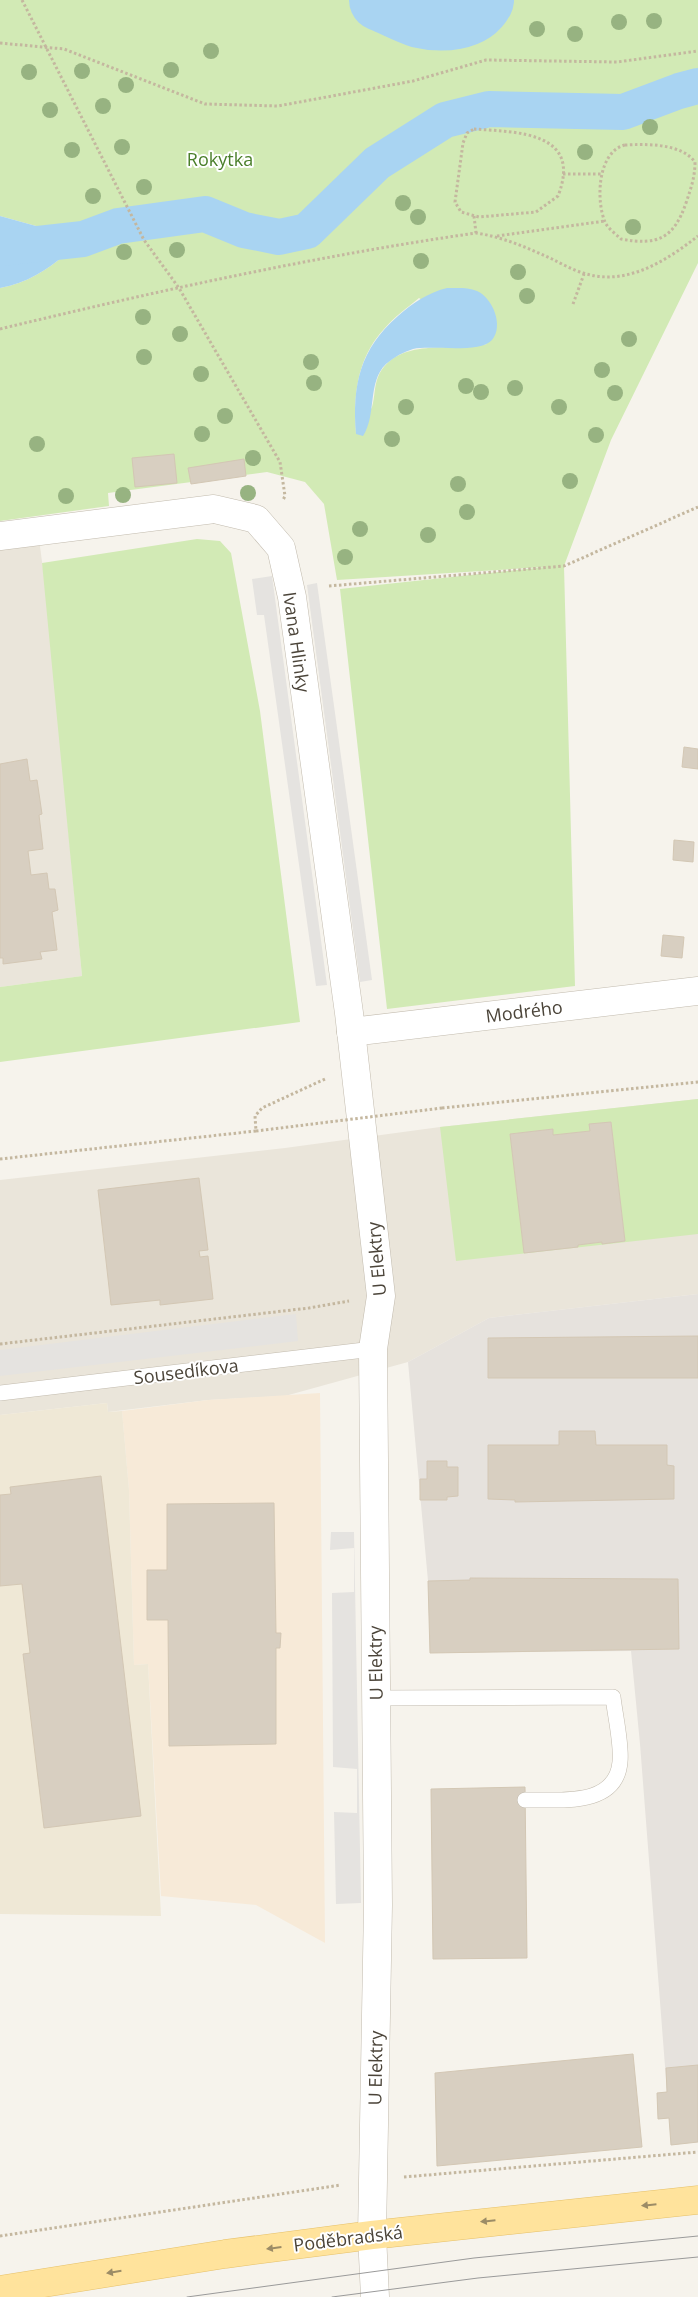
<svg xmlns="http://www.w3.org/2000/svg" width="698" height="2297" font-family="'Open Sans',sans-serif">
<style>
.residential{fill:#eae5da}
.commercial{fill:#f7ead8}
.industrial{fill:#e6e2dd}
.education{fill:#efe8d6}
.green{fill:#d2eab5;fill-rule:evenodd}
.parking{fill:#e5e3e0}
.water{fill:#a9d4f2}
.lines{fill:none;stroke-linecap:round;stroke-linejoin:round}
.canal{stroke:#a9d4f2;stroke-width:36}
.river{stroke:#a9d4f2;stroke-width:62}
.building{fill:#d8cfc1;stroke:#d3c7b4}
.lane-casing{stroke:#c2bbae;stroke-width:16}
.street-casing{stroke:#c2bbae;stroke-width:29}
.primary-casing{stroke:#e6c16a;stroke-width:29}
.path{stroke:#c4b79f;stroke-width:3;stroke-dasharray:2.5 2.5;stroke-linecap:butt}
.lane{stroke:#fff;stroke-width:15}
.street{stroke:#fff;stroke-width:28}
.primary{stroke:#ffe39c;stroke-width:28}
.tram{stroke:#9a9a9a;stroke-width:1}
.path-bridge{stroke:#c4b79f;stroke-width:3;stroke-dasharray:2.5 2.5;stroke-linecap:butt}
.tree{fill:#97b381}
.oneway{fill:#9c8c66}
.labels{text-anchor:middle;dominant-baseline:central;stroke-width:4;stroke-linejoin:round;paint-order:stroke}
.park-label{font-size:18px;fill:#4a7f2a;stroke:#fff}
.street-label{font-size:18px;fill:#4b4439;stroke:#fff}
</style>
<rect width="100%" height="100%" fill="#f6f3ec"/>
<g class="residential">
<polygon points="39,539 47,599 82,976 0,987 0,545"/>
<polygon points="698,1099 698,1294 489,1318 408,1362 285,1396 208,1400 108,1412 107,1403 0,1415 0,1180 285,1148 440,1127"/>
</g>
<polygon class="commercial" points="320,1393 325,1943 256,1905 161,1896 148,1664 134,1665 129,1490 122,1411 208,1400"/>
<polygon class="industrial" points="698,1294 698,2142 671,2145 669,2118 658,2119 657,2093 667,2092 640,1744 631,1651 430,1653 428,1581 408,1362 489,1318"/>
<polygon class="education" points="107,1403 108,1412 122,1411 129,1490 134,1665 148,1664 161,1916 0,1914 0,1415"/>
<g class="green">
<path d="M 0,0 L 698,0 L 698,263 L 611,440 L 564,566 L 575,986 L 387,1009 L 340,589 L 545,567 L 337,580 L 324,504 L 305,482 L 267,472 L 108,493 L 109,506 L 0,521 L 0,288 C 36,281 56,263 83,239 L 0,216 ZM 419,298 L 487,344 C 452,352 396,336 378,377 C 374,387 375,397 372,407 C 368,416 361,425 356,434 C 353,396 357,358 384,329 C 394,317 407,308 419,298 Z"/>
<polygon points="197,539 220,541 231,553 260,711 300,1022 0,1062 0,987 82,976 42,563"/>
<path d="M 698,1099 L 698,1234 L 456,1261 L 440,1127 ZM 611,1122 L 625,1241 L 602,1244 L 602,1242 L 578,1245 L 578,1247 L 524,1253 L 510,1134 L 552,1129 L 553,1135 L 590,1131 L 590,1124 Z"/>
</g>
<g class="parking">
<polygon points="272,576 327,985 316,986 264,615 257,615 252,579"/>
<polygon points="317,583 372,980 360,982 307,585"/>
<polygon points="296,1314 298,1341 0,1376 0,1350"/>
<polygon points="331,1532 354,1532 361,1903 336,1904 334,1812 357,1813 357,1769 333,1767 332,1593 354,1592 354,1548 330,1550"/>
</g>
<g class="water">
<path d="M 0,216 L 83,239 C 56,263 36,281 0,288 Z"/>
<path d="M 447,288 C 457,288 468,287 477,291 C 493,298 504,326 492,340 C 480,354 432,345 413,349 C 403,352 394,357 386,364 C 367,382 377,415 363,436 L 356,434 C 352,385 360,349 398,316 C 413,303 427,293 447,288 Z"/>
</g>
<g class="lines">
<polyline class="canal" points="0,248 83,239 118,226 205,214 244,230 279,237 307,231 377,163 445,120 489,109 623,112 679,91 698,86"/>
<path class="river" d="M 380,0 C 393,5 407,13 420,17 C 441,22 472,21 483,0"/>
</g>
<g class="building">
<polygon points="174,454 177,483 135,487 132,458"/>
<polygon points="244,459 246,476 191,484 188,468"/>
<polygon points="684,747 698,749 698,769 682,767"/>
<polygon points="27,759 30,781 37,780 42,814 39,815 43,849 28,851 31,875 47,873 49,889 55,889 58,910 52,912 57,950 40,952 42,959 3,964 3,958 0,958 0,764"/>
<polygon points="674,840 694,842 693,862 673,860"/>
<polygon points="663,935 684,937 682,958 661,956"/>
<polygon points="611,1122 625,1241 602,1244 602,1242 578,1245 578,1247 524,1253 510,1134 553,1129 553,1135 590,1131 589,1124"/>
<polygon points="199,1178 208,1250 199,1251 200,1257 208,1256 213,1299 160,1305 160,1300 111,1305 98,1190"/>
<polygon points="698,1336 698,1378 488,1378 488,1338"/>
<polygon points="559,1431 595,1431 596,1445 667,1445 667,1465 674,1466 674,1499 515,1502 515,1500 488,1499 488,1445 559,1445"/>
<polygon points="427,1461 447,1461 447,1467 458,1467 458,1496 447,1497 447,1500 420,1500 420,1479 427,1479"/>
<polygon points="101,1476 141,1816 44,1828 23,1654 30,1653 22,1584 0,1586 0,1495 11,1494 10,1487"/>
<polygon points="274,1503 276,1633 281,1633 280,1648 276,1648 276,1744 169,1746 168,1620 147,1620 147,1570 167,1570 167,1504"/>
<polygon points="470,1578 678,1579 679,1649 430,1653 428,1581 470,1580"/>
<polygon points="525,1787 527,1958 433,1959 431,1789"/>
<polygon points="633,2054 642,2147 437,2166 435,2073"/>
<polygon points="698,2065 698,2142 671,2145 669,2118 658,2119 657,2093 667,2092 666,2068"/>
</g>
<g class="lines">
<defs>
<g id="lane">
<polyline points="0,1393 373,1349"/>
<path d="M 376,1698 L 613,1697 C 615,1715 622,1745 620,1762 C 616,1808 558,1799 525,1800"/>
</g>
<g id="street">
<polyline points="0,536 214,509 256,519 281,548 292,597 349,1013 381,1296 373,1349 378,1905 372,2235 375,2297"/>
<polyline points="351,1032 698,991"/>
</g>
<polyline id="primary" points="0,2290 225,2254 372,2235 698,2200"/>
</defs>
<use href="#lane" class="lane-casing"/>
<use href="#street" class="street-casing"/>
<use href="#primary" class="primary-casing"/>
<g class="path">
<polyline points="22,0 144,240 179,288 280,462 285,496 283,500"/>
<polyline points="0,43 64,49 205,104 278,106 413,81 486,60 617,62 698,51"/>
<path d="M 474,129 C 518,132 583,132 558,196 L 536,212 L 479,217 L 461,212 L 455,202 L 463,143 L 467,133 Z"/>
<path d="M 625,145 C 646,144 681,143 695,162 C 695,177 691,188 686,203 C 674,238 658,246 621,239 C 616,234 608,229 605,222 C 596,201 597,152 625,145 Z"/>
<polyline points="563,174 602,174"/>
<polyline points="474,216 476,233"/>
<polyline points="497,236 605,221"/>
<polyline points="573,304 584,274"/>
<path d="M 0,329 C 157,291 316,256 476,233 C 503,237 528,248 552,259 C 562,264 573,270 583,273 C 626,287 666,261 698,236"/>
<polyline points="329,586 564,566 698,507"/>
<polyline points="442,1108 698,1082"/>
<polyline points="0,1159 256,1131 255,1116 262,1108 325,1079"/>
<polyline points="0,1344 309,1308 349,1301"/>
<polyline points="404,2177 698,2152"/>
<polyline points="0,2236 341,2185"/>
</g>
<use href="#lane" class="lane"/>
<use href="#street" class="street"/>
<use href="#primary" class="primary"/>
<g class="tram">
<polyline points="187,2297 474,2258 698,2236"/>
<polyline points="332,2297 478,2278 698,2257"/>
</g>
<polyline class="path-bridge" points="256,1131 442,1108"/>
</g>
<g class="tree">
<circle cx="654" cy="21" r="8"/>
<circle cx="619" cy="22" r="8"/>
<circle cx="537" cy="29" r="8"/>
<circle cx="575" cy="34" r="8"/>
<circle cx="211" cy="51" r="8"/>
<circle cx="171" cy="70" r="8"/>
<circle cx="82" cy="71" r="8"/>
<circle cx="29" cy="72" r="8"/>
<circle cx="126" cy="85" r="8"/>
<circle cx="103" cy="106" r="8"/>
<circle cx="50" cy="110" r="8"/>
<circle cx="650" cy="127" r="8"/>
<circle cx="122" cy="147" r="8"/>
<circle cx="72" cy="150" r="8"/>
<circle cx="585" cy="152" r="8"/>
<circle cx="144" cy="187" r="8"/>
<circle cx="93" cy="196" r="8"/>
<circle cx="403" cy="203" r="8"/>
<circle cx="418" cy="217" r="8"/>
<circle cx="633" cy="227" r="8"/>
<circle cx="177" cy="250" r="8"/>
<circle cx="124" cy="252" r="8"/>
<circle cx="421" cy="261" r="8"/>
<circle cx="518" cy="272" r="8"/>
<circle cx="527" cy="296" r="8"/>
<circle cx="143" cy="317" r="8"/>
<circle cx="180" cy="334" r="8"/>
<circle cx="629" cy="339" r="8"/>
<circle cx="144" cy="357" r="8"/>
<circle cx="311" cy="362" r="8"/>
<circle cx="602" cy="370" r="8"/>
<circle cx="201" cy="374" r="8"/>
<circle cx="314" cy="383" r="8"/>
<circle cx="466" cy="386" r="8"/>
<circle cx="515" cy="388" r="8"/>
<circle cx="481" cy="392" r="8"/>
<circle cx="615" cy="393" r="8"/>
<circle cx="406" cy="407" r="8"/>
<circle cx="559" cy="407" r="8"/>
<circle cx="225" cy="416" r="8"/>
<circle cx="202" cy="434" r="8"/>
<circle cx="596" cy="435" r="8"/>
<circle cx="392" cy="439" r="8"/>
<circle cx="37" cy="444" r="8"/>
<circle cx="253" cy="458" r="8"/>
<circle cx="570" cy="481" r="8"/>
<circle cx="458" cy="484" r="8"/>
<circle cx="248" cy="493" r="8"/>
<circle cx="123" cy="495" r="8"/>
<circle cx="66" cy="496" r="8"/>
<circle cx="467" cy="512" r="8"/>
<circle cx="360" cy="529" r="8"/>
<circle cx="428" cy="535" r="8"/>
<circle cx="345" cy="557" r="8"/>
</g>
<defs><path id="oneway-solid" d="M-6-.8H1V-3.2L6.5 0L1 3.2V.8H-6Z" transform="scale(1.25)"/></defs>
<g class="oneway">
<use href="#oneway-solid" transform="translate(649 2205) rotate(174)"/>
<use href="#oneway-solid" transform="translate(488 2221) rotate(174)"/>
<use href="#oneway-solid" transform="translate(274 2248) rotate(173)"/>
<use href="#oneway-solid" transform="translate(114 2272) rotate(171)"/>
</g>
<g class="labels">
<g class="park-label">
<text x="220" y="159">Rokytka</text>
</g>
<g class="street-label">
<text transform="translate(297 642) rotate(82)">Ivana Hlinky</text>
<text transform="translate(524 1011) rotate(-7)">Modrého</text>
<text transform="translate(376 1259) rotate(-95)">U Elektry</text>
<text transform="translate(186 1371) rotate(-7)">Sousedíkova</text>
<text transform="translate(375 1663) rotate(-91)">U Elektry</text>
<text transform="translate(375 2068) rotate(-89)">U Elektry</text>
<text transform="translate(348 2238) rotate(-7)">Poděbradská</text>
</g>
</g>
</svg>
